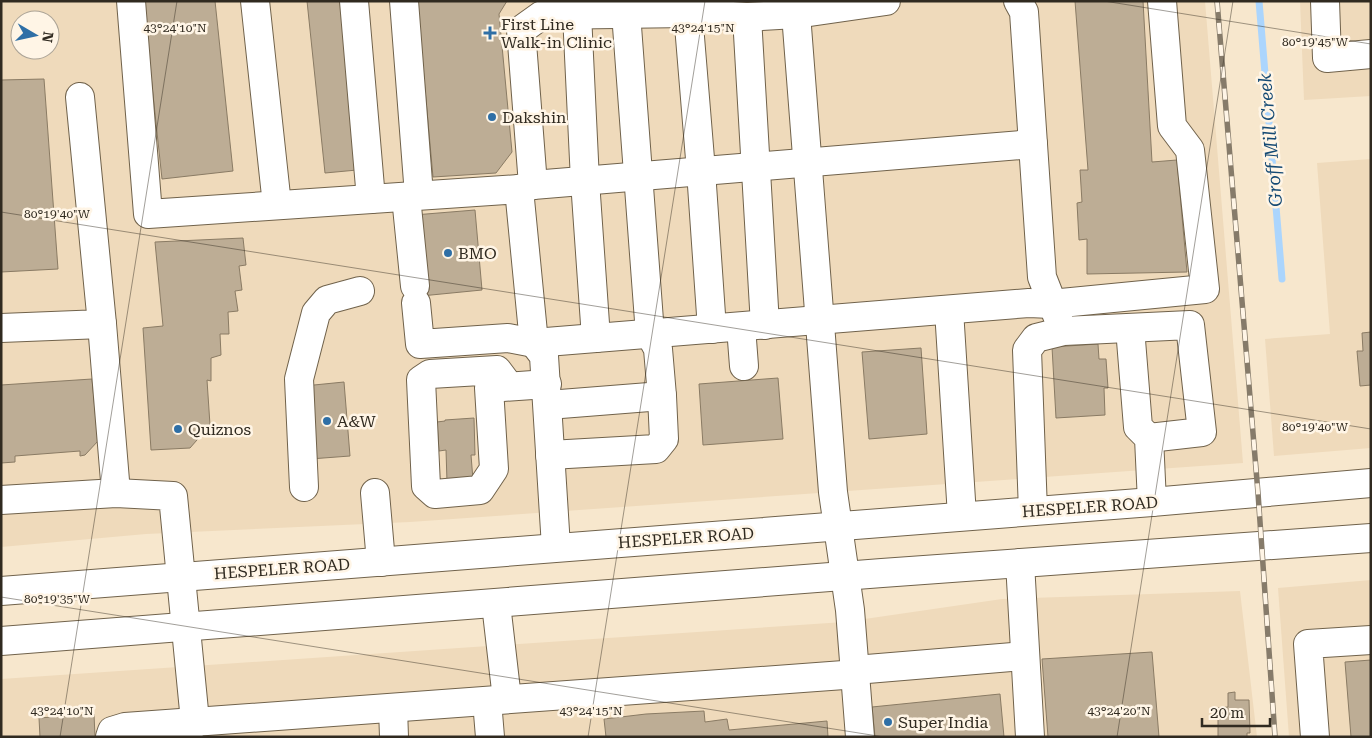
<svg xmlns="http://www.w3.org/2000/svg" width="1372" height="738" font-family="'Roboto Serif',serif">
<style>
.built{fill:#efdabb;fill-rule:evenodd}
.lines{fill:none;stroke-linecap:round;stroke-linejoin:round}
.stream{stroke:#abd5fd;stroke-width:7}
.building{fill:#bdad95;stroke:#8a7b64}
.minor-casing{stroke:#70624b;stroke-width:30}
.major-casing{stroke:#70624b;stroke-width:30}
.minor{stroke:#fff;stroke-width:28}
.major{stroke:#fff;stroke-width:28}
.rail-casing{stroke:#867b6a;stroke-width:5.5}
.rail{stroke:#fff5e6;stroke-width:4;stroke-dasharray:11;stroke-linecap:butt}
.ticks{fill:none;stroke:#302a20;stroke-width:1;stroke-opacity:0.45}
.poi-dot{fill:#2f6fa6;stroke:#fff5e6;stroke-width:2}
.labels{text-anchor:middle;dominant-baseline:central;stroke-width:5;stroke-linejoin:round;paint-order:stroke}
.poi-label{font-size:16px;fill:#302a20;stroke:#fff5e6;text-anchor:start}
.street-label{font-size:16px;fill:#302a20;stroke:#fff5e6}
.water-label{font-size:18px;font-style:italic;fill:#154a74;stroke:#fff5e6}
.ticks-label{font-size:12px;text-anchor:middle;fill:#302a20;stroke:#fff5e6;stroke-width:5;stroke-linejoin:round;paint-order:stroke}
</style>
<rect width="100%" height="100%" fill="#f7e7cd"/>
<g class="built">
<path d="M 1,1 L 1205,1 L 1243,463 L 410,522 L 146,534 L 1,547 ZM 20,20 L 50,20 L 50,50 L 20,50 Z"/>
<polygon points="1300,1 1371,1 1371,96 1304,100"/>
<polygon points="1371,159 1371,448 1274,456 1265,339 1330,334 1317,163"/>
<polygon points="1371,580 1371,737 1289,737 1278,588"/>
<polygon points="1240,591 1257,737 1,737 1,679 844,622 1002,599"/>
</g>
<g class="lines">
<polyline class="stream" points="1259,1 1282,279"/>
</g>
<g class="building">
<polygon points="143,1 215,1 233,171 162,179"/>
<polygon points="307,1 340,1 357,170 325,173"/>
<polygon points="417,1 507,1 499,14 512,152 496,173 433,177"/>
<polygon points="1075,1 1143,1 1152,162 1177,160 1187,272 1087,274 1087,239 1079,240 1077,203 1082,202 1080,170 1088,170"/>
<polygon points="44,79 58,269 1,272 1,80"/>
<polygon points="475,210 482,290 421,296 414,215"/>
<polygon points="243,238 246,265 239,266 242,290 235,291 238,311 228,312 229,334 220,334 221,355 211,358 211,381 207,380 210,425 190,448 151,450 143,328 163,326 155,242"/>
<polygon points="1371,332 1371,385 1360,386 1357,351 1363,351 1362,333"/>
<polygon points="1098,344 1099,359 1106,359 1108,388 1104,388 1105,415 1056,418 1052,347"/>
<polygon points="921,348 927,434 869,439 862,352"/>
<polygon points="778,378 783,439 703,445 699,384"/>
<polygon points="92,379 98,441 85,455 80,456 80,451 15,456 15,462 1,463 1,385"/>
<polygon points="344,382 350,456 310,459 304,386"/>
<polygon points="474,418 475,455 471,455 473,480 447,482 446,450 439,451 437,422 445,421 445,420"/>
<polygon points="1152,652 1159,737 1048,737 1042,659"/>
<polygon points="1371,660 1371,737 1351,737 1345,662"/>
<polygon points="1235,692 1235,700 1249,700 1250,733 1247,733 1247,737 1218,737 1218,708 1228,707 1228,693"/>
<polygon points="1000,694 1004,737 875,737 872,707"/>
<polygon points="704,711 705,722 727,719 729,730 827,721 828,737 606,737 604,719 646,714"/>
<polygon points="94,714 95,737 40,737 39,718"/>
</g>
<g class="lines">
<defs>
<g id="minor">
<polyline points="131,1 148,214 519,189 534,343 544,356 556,547"/>
<polyline points="255,1 277,205"/>
<polyline points="354,1 371,199"/>
<polyline points="404,1 419,195"/>
<polyline points="1018,1 1024,12 1042,277 1058,318"/>
<polyline points="1325,1 1327,58 1371,54"/>
<polyline points="688,13 701,171 712,329"/>
<polyline points="577,14 585,181 596,338"/>
<polyline points="796,14 833,492 850,610 860,737"/>
<polyline points="747,17 765,325"/>
<polyline points="533,185 1033,144"/>
<polyline points="519,189 533,185 521,30 542,15 688,13 747,17 796,14 886,1"/>
<polyline points="406,197 415,286"/>
<polyline points="416,303 420,344 508,338 534,343 1029,303 1051,304 1205,289 1190,150 1172,126 1162,1"/>
<polyline points="949,310 962,516"/>
<polyline points="102,324 116,493"/>
<polyline points="741,327 744,366"/>
<polyline points="1,328 102,324 80,97"/>
<polyline points="1130,328 1138,427 1149,438 1152,502"/>
<polyline points="509,386 497,370 430,374 421,380 426,486 435,494 480,490 494,469 489,388 547,384"/>
<polyline points="548,405 662,396"/>
<polyline points="550,455 656,449 664,439 662,396 658,349 650,334 626,13"/>
<polyline points="304,487 299,379 316,313 327,300 360,291"/>
<polyline points="375,493 381,562"/>
<polyline points="1,500 116,493 173,496 195,721 186,736"/>
<polyline points="1033,511 1027,350 1036,338 1064,331 1190,325 1202,432 1149,438"/>
<polyline points="1020,563 1030,737"/>
<polyline points="496,604 507,699"/>
<polyline points="487,701 490,737"/>
<polyline points="393,708 394,737"/>
<polyline points="110,737 112,731 125,727 844,675 855,670 1024,656"/>
<polyline points="1315,737 1308,644 1371,640"/>
</g>
<g id="major">
<polyline points="1,591 1152,502 1371,483"/>
<polyline points="1,641 882,573 1371,538"/>
</g>
</defs>
<use href="#minor" class="minor-casing"/>
<use href="#major" class="major-casing"/>
<use href="#minor" class="minor"/>
<use href="#major" class="major"/>
<defs>
<polyline id="rail" points="1217,1 1258,493 1275,737"/>
</defs>
<use href="#rail" class="rail-casing"/>
<use href="#rail" class="rail"/>
</g>
<path class="ticks" d="M 1104,1 L 1371,44M 1,212 L 1371,429M 1,597 L 884,737M 60,737 L 177,1M 588,737 L 705,1M 1117,737 L 1233,1"/>
<g class="poi-dot">
<path d="M487.5 25.5h5v5h5v5h-5v5h-5v-5h-5v-5h5z"/>
<circle cx="492" cy="117" r="5"/>
<circle cx="448" cy="253" r="5"/>
<circle cx="327" cy="421" r="5"/>
<circle cx="178" cy="429" r="5"/>
<circle cx="888" cy="722" r="5"/>
</g>
<g class="labels">
<g class="poi-label">
<text x="501" y="24">First Line<tspan x="501" dy="18">Walk-in Clinic</tspan></text>
<text x="502" y="117">Dakshin</text>
<text x="458" y="253">BMO</text>
<text x="337" y="421">A&amp;W</text>
<text x="188" y="429">Quiznos</text>
<text x="898" y="722">Super India</text>
</g>
<g class="street-label">
<text transform="translate(1090 507) rotate(-4)">HESPELER ROAD</text>
<text transform="translate(686 538) rotate(-4)">HESPELER ROAD</text>
<text transform="translate(282 569) rotate(-4)">HESPELER ROAD</text>
</g>
<g class="water-label">
<text transform="translate(1270 140) rotate(-95)">Groff Mill Creek</text>
</g>
</g>
<g class="ticks-label">
<text x="175" y="32">43°24'10"N</text>
<text x="703" y="32">43°24'15"N</text>
<text x="1315" y="46">80°19'45"W</text>
<text x="57" y="218">80°19'40"W</text>
<text x="1315" y="431">80°19'40"W</text>
<text x="57" y="603">80°19'35"W</text>
<text x="62" y="715">43°24'10"N</text>
<text x="591" y="715">43°24'15"N</text>
<text x="1119" y="715">43°24'20"N</text>
</g>
<rect width="1372" height="738" fill="none" stroke="#302a20" stroke-width="5"/>
<g transform="translate(35 35) rotate(99)"><circle r="24" fill="#fff5e6" stroke="#aca497"/>
<path d="M0-4L9 19L0 12L-9 19Z" fill="#2f6fa6"/>
<text y="-8" font-size="14" font-weight="bold" text-anchor="middle" fill="#302a20">N</text>
</g>
<path d="M1202 718v8h68v-8" fill="none" stroke="#302a20" stroke-width="2.5"/>
<text x="1210" y="718" font-size="15" fill="#302a20" stroke="#fff5e6" stroke-width="4" paint-order="stroke">20 m</text>
</svg>
